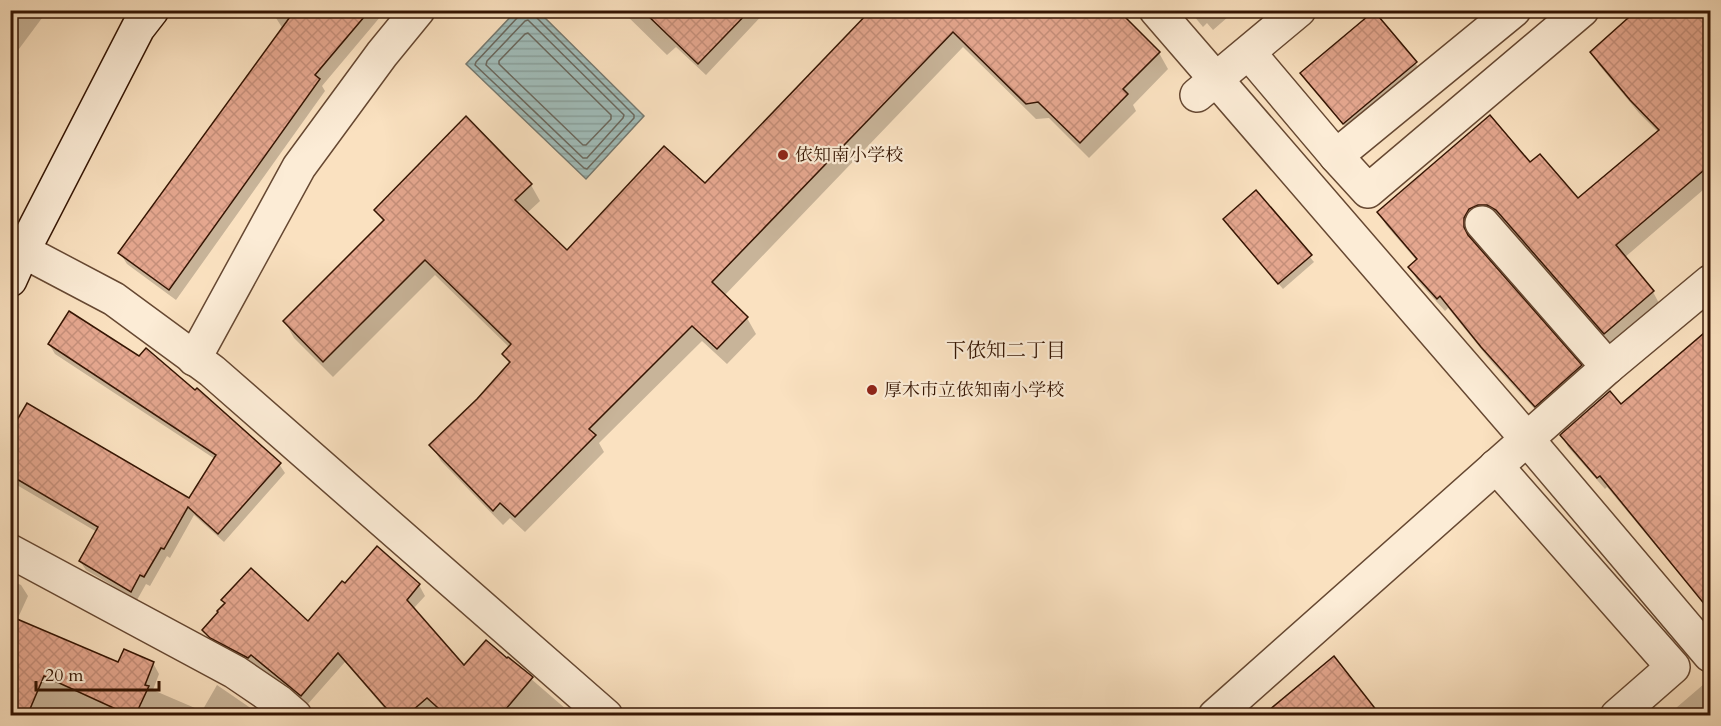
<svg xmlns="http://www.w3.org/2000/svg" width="1721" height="726" font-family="Cardo,'Noto Serif JP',serif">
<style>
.water{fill:url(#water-rules);stroke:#757970;stroke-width:1.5}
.shadow{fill:#0003}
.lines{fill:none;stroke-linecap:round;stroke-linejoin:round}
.shore{stroke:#6a685e;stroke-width:1.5}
.building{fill:url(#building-cross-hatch);stroke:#351503;stroke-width:1.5}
.street-casing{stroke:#664832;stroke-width:36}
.secondary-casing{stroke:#351503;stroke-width:36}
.street{stroke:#fcecd6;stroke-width:33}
.secondary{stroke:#fcecd6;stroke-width:33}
.poi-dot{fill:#8f2418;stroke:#fcecd6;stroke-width:2}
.labels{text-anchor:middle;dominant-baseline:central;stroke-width:4.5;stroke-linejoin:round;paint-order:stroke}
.poi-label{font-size:18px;fill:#351503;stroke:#fcecd6;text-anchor:start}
.neighbourhood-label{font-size:20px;fill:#351503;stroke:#fcecd6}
</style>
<defs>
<pattern id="water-rules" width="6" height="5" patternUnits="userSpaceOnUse" patternTransform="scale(1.5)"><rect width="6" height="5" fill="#a0bcb9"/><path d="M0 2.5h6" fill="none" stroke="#8aa19d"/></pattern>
<pattern id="building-cross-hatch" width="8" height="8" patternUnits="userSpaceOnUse" patternTransform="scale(1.5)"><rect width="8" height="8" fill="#e5a78f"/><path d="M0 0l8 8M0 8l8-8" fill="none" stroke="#c58f7a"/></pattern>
</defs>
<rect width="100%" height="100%" fill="#fae1c0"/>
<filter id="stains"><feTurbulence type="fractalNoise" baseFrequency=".00333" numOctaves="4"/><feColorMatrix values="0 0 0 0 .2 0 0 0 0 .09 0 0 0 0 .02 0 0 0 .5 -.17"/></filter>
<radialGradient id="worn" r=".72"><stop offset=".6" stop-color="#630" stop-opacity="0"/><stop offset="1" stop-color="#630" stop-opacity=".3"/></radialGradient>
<polygon class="water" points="516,11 538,11 644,116 586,179 466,64"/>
<g class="shadow">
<polygon points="10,10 48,10 10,61"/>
<polygon points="106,10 116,10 113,15"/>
<polygon points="283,10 386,10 322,86 325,91 176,300 127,264 120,253 283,29 276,18"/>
<polygon points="621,10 767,10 706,75 676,47 667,55"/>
<polygon points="873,10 1159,53 1168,69 1133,105 1136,111 1089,158 1049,118 1036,119 963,47 724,296 747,318 756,334 727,364 702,341 599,443 604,452 525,532 510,518 503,525 441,461 431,445 478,400 510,365 504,354 510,348 435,275 333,377 294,338 285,322 384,223 376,210 531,185 540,201 527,213 567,252 705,186"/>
<polygon points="1189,10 1236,10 1213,30 1207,23 1203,27"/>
<polygon points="1640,10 1710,10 1710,184 1624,258 1653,292 1660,305 1612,346 1505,223 1496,218 1471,230 1470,240 1580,366 1588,379 1543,418 1490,360 1448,308 1445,311 1417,280 1410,267 1417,261 1386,225 1379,212 1530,165 1578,200 1658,132 1639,113 1599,65 1592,52"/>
<polygon points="1415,63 1419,68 1347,129 1306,79"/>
<polygon points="10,80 19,93 10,105"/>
<polygon points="1256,192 1314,262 1283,289 1228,225"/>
<polygon points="1710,330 1710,560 1685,581 1607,487 1605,489 1568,447 1562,435 1621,406"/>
<polygon points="49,344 279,464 285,473 224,542 194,515 170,558 167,556 150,586 146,584 137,600 86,570 80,561 97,532 10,481 10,435 190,500 215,459 55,354"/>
<polygon points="377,548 419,585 425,596 413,609 464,667 508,659 574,716 391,716 345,662 307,705 297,697 210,640 204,630 225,604 223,600 308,623"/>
<polygon points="10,580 21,585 28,596 17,620 119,664 153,663 159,674 153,690 202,711 217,685 262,716 10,716"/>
<polygon points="1704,684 1710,693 1710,716 1670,716 1677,709 1676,708"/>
</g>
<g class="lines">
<g class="shore">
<polyline points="520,10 518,17 476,62 475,65 584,168 587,169 634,118 634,115 536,17 534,10"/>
<polygon points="528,20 624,115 623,118 587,158 583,158 486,65 487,61 525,21"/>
<polygon points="528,33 611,115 611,119 586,145 583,145 499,64 499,61 525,34"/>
</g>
</g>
<g class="building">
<polygon points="295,10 370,10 315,75 320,79 169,290 118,253"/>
<polygon points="642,10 750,10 698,64"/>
<polygon points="871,10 1118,10 1160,52 1123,89 1128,94 1080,143 1038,102 1026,104 953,32 712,282 748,317 717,349 692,326 589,429 596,435 515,517 500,503 493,511 429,445 477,399 510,362 502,354 511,344 425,260 323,362 283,321 384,220 374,210 466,116 532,184 515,200 567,250 664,146 705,183"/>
<polygon points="1637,10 1710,10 1710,165 1616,245 1654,291 1604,334 1496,210 1487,205 1478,205 1469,209 1464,218 1464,227 1468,235 1582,365 1535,407 1481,347 1440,296 1437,299 1408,267 1417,259 1377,212 1490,115 1530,162 1540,154 1578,198 1659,130 1630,100 1590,52"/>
<polygon points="1374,11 1417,62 1343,124 1300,73"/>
<polygon points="1256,190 1312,255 1278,284 1223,219"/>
<polygon points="69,311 139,356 146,348 195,390 197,388 281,463 218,534 188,507 164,549 161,548 144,577 140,575 131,592 79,561 98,527 10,475 10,432 27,403 189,498 216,455 48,344"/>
<polygon points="1710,328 1710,611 1600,476 1597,478 1560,435 1610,391 1621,404"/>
<polygon points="377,546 420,584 407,600 464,665 486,640 507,658 508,657 533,677 500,716 447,716 427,698 406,716 393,716 338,653 301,696 251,655 248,658 210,638 202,630 218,612 217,611 225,603 221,600 251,568 308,621 342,581 345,583"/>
<polygon points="10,616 118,662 124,649 154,662 145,685 149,686 135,716 131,716 44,676 27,716 10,716"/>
<polygon points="1334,656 1381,716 1262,716"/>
</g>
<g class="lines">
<defs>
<g id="street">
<polyline points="1156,10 1527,439 1710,655"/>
<polyline points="1249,53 1336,156 1368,191 1582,10"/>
<polyline points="1197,95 1299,10"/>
<polyline points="1336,156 1514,10"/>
<polyline points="1482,223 1608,367"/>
<polyline points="10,242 23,251 114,299 212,371 606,716"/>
<polyline points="194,359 299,167 382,54 418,10"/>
<polyline points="1496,466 1673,667 1617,716"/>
<polyline points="10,551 235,672 279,702 295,716"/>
<polyline points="1215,716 1608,367 1710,282"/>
</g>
<polyline id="secondary" points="10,280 23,251 138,28 152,10"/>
</defs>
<use href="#street" class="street-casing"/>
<use href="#secondary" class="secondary-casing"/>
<use href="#street" class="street"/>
<use href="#secondary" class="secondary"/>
</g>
<g class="poi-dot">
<circle cx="783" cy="155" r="6"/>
<circle cx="872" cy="390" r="6"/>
</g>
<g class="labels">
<g class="poi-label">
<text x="795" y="155">依知南小学校</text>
<text x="884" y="390">厚木市立依知南小学校</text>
</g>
<g class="neighbourhood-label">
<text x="1006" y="350">下依知二丁目</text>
</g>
</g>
<rect width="1721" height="726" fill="none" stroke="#fae1c0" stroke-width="36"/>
<rect x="12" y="12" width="1697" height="702" fill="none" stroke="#351503" stroke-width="3"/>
<rect x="18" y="18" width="1685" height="690" fill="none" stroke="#351503" stroke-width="1.5"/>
<path d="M36 681v9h123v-9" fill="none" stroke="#351503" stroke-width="3"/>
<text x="45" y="681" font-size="18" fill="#351503" stroke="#fcecd6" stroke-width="4.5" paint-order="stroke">20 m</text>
<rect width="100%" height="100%" filter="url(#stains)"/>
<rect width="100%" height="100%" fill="url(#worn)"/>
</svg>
